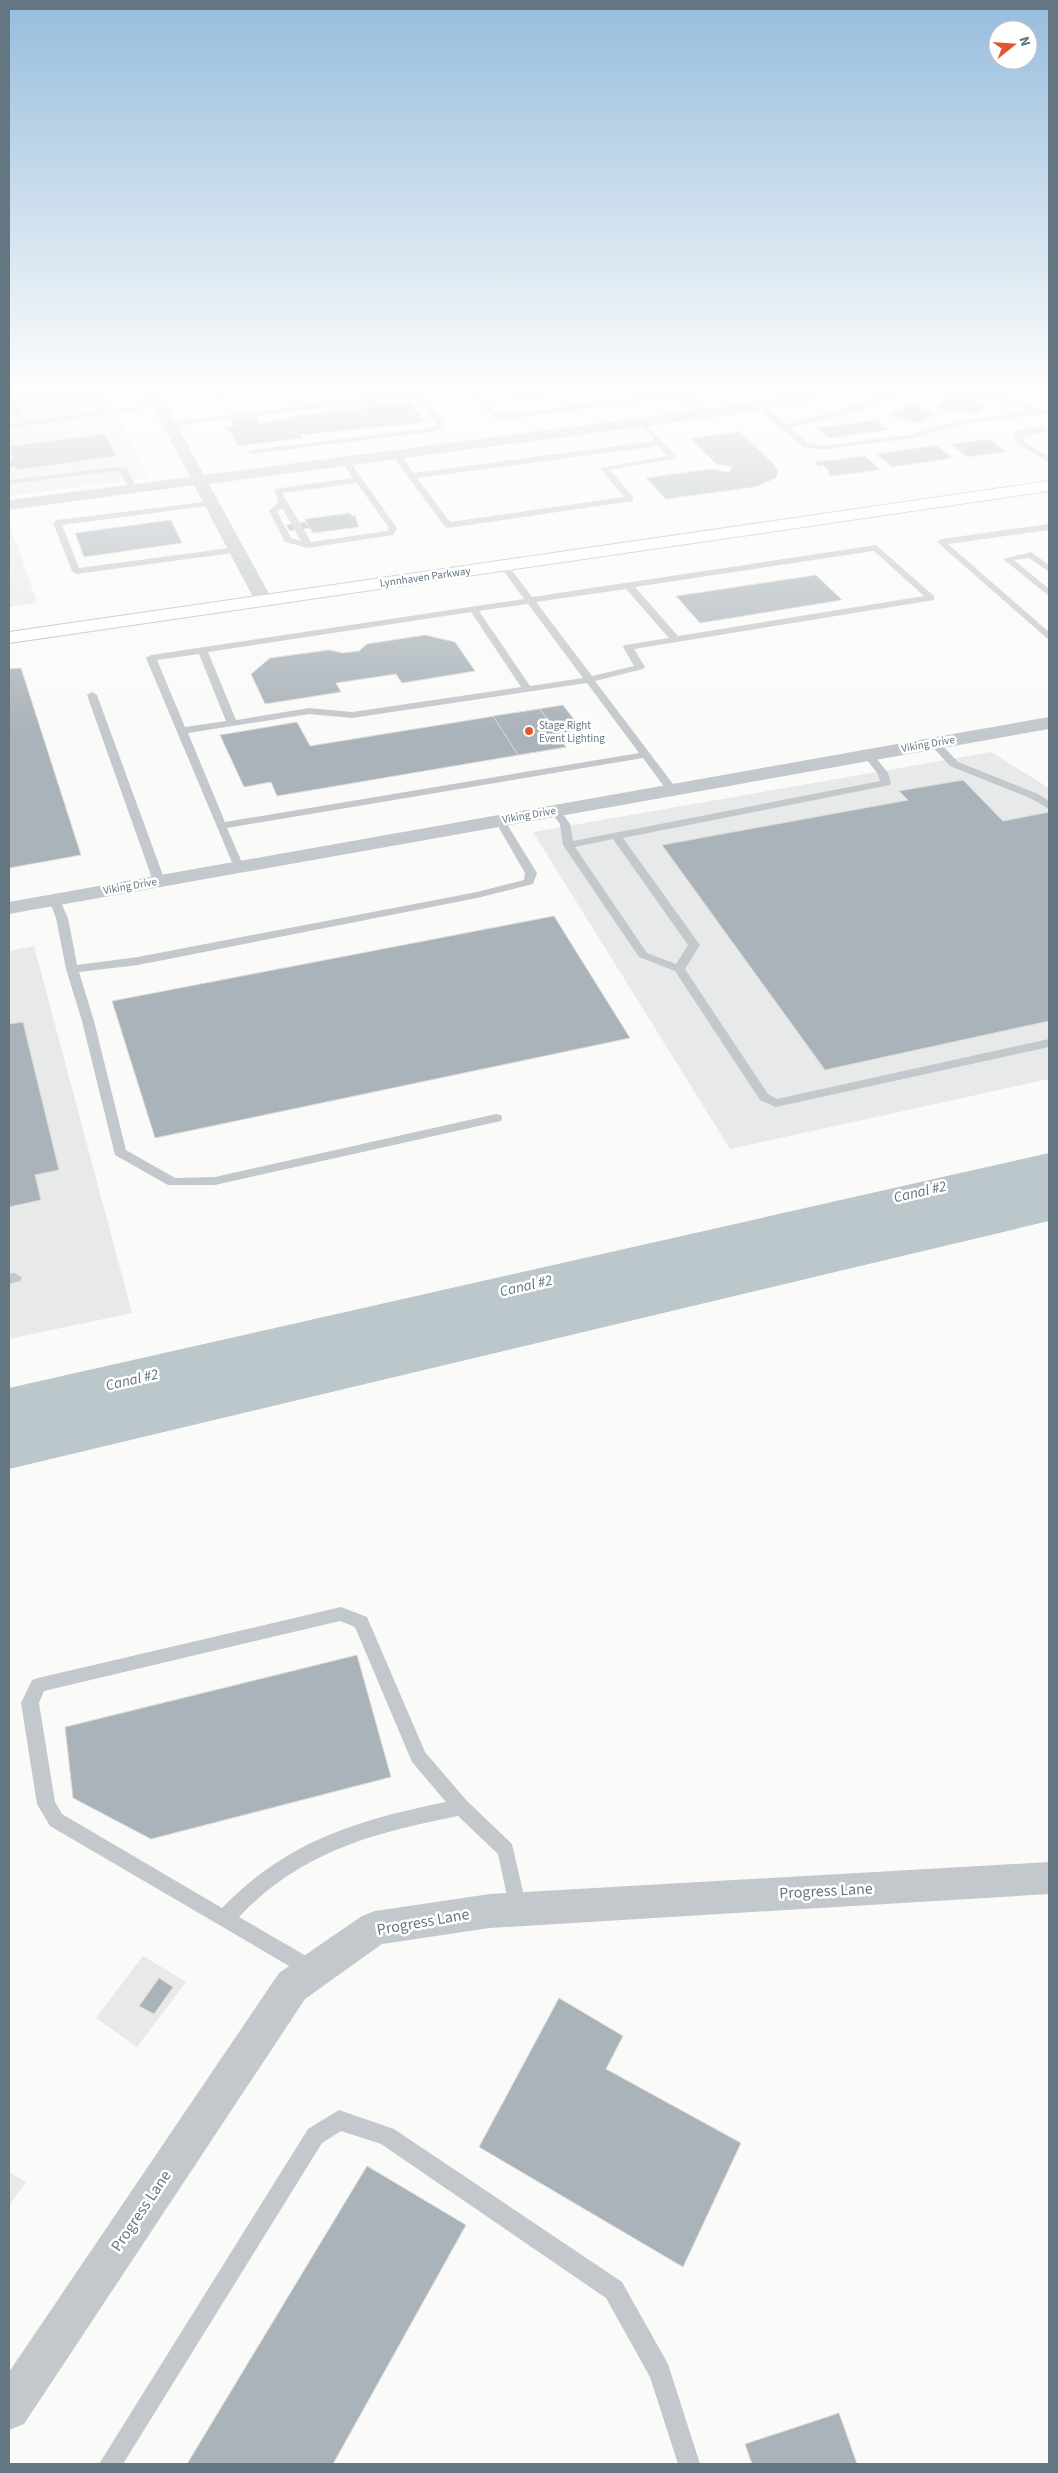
<svg xmlns="http://www.w3.org/2000/svg" width="1058" height="2473" font-family="'Source Sans 3',sans-serif">
<style>
.built{fill:#e8e9e9}
.water{fill:#bbc7cb}
.building{fill:#aab3b9;stroke:#dcdcda}
.lines{fill:none;stroke-linecap:round;stroke-linejoin:round}
.secondary-casing{stroke:#b3babf;stroke-width:2}
.service{fill:#c3c8cc;fill-rule:evenodd}
.minor{fill:#c3c8cc;fill-rule:evenodd}
.secondary{fill:#fff;fill-rule:evenodd}
.poi-dot{fill:#e4572e;stroke:#fff;stroke-width:2}
.labels{text-anchor:middle;dominant-baseline:central;stroke-width:5;stroke-linejoin:round;paint-order:stroke}
.far-street-label{font-size:11px;fill:#657683;stroke:#fff}
.far-poi-label{font-size:11px;fill:#657683;stroke:#fff;text-anchor:start}
.water-label{font-size:15px;font-style:italic;fill:#60757c;stroke:#fff}
.near-street-label{font-size:16px;fill:#657683;stroke:#fff}
</style>
<rect width="100%" height="100%" fill="#fafaf8"/>
<g class="built">
<polygon points="9,388 104,388 148,478 9,496"/>
<polygon points="9,522 37,603 9,607"/>
<polygon points="991,752 1049,788 1049,1079 730,1149 533,832"/>
<polygon points="34,946 132,1313 9,1339 9,951"/>
<polygon points="143,1956 186,1982 137,2047 96,2018"/>
<polygon points="9,2172 26,2182 9,2206"/>
</g>
<g class="water">
<path d="M 504,388 L 551,388 L 553,394 C 539,398 521,400 507,395 Z"/>
<polygon points="1049,1153 1049,1221 9,1469 9,1388"/>
</g>
<g class="building">
<polygon points="946,397 986,403 978,414 937,408"/>
<polygon points="376,401 380,406 410,403 425,422 301,435 303,438 238,446 227,427 234,426 230,419 255,416 259,423 288,419 287,417 363,408 359,403"/>
<polygon points="909,405 913,405 937,413 917,423 889,415"/>
<polygon points="876,420 888,430 828,438 816,428"/>
<polygon points="740,432 776,466 774,466 778,472 776,478 755,487 666,499 646,478 710,469 728,472 733,467 716,464 690,438"/>
<polygon points="105,434 116,456 17,470 16,467 9,468 9,460 13,459 9,446"/>
<polygon points="989,439 1006,452 967,457 950,444"/>
<polygon points="936,445 952,458 892,467 876,454"/>
<polygon points="865,456 880,470 831,476 827,473 830,472 823,465 819,466 815,462"/>
<polygon points="350,513 352,516 355,516 359,527 313,533 305,519"/>
<polygon points="171,520 182,543 84,557 75,533"/>
<polygon points="306,522 310,528 290,531 286,525"/>
<polygon points="816,575 842,600 700,623 676,596"/>
<polygon points="425,635 455,642 475,671 402,683 396,674 336,683 341,692 265,704 251,674 270,658 329,650 343,653 359,651 367,644"/>
<polygon points="21,668 81,855 9,868 9,669"/>
<polygon points="563,705 582,730 558,734 566,747 277,796 271,782 244,787 220,735 297,722 310,746"/>
<polygon points="540,709 566,747 518,755 493,716"/>
<polygon points="963,780 1003,821 1049,812 1049,1021 825,1070 662,845 908,800 899,791"/>
<polygon points="554,916 630,1038 155,1138 112,1001"/>
<polygon points="23,1022 59,1170 35,1175 41,1200 9,1207 9,1024"/>
<polygon points="357,1655 391,1777 151,1839 73,1798 65,1727"/>
<polygon points="159,1978 173,1987 154,2014 139,2006"/>
<polygon points="559,1998 623,2036 606,2069 741,2143 683,2267 479,2147"/>
<polygon points="367,2166 466,2225 333,2464 187,2464"/>
<polygon points="839,2413 857,2464 752,2464 745,2444"/>
</g>
<g class="lines">
<defs>
<polygon id="secondary" points="1049,481 1049,491 9,643 9,632"/>
</defs>
<use href="#secondary" class="secondary-casing"/>
<g class="service">
<polygon points="85,388 93,388 104,411 160,404 164,406 9,428 9,424 18,423 9,401 9,390 13,392 25,422 97,412"/>
<polygon points="208,388 216,388 218,392 277,388 216,397"/>
<polygon points="465,388 473,388 498,415 717,388 741,388 496,420"/>
<path d="M 892,388 L 902,388 C 871,413 827,419 790,428 L 809,443 L 821,446 L 913,434 L 964,420 L 1032,411 L 1002,402 L 921,388 C 949,388 977,392 1004,398 C 1019,401 1035,410 1049,409 L 1049,413 L 964,424 L 913,438 L 821,450 L 803,447 L 756,407 L 763,405 L 786,424 C 823,415 858,407 892,388 Z"/>
<polygon points="406,393 422,395 443,421 442,428 432,432 251,454 247,452 251,450 430,428 435,425 435,421 417,399 406,397 170,426 166,424 170,422"/>
<path d="M 643,421 L 677,458 L 610,470 L 633,497 L 633,501 L 448,528 L 445,527 L 392,455 L 399,453 L 414,473 L 655,441 L 639,423 ZM 658,446 L 667,456 L 600,468 L 624,497 L 450,522 L 417,478 Z"/>
<polygon points="1044,427 1048,429 1047,431 1022,436 1025,442 1049,457 1049,462 1019,445 1014,435 1019,430"/>
<path d="M 342,459 L 348,459 L 397,528 L 393,535 L 308,548 L 285,542 L 269,511 L 279,502 L 274,489 L 353,478 L 341,461 ZM 357,483 L 389,528 L 387,531 L 311,542 L 282,493 ZM 282,508 L 301,541 L 291,538 L 277,512 Z"/>
<polygon points="115,467 127,469 137,489 136,491 130,491 121,473 115,471 9,484 9,480"/>
<polygon points="212,501 215,501 215,505 62,525 79,568 237,547 241,550 240,552 76,574 72,571 53,523 57,520"/>
<polygon points="1049,524 1049,530 948,544 1049,632 1049,640 937,542 941,539"/>
<path d="M 876,545 L 934,596 L 934,600 L 634,649 L 645,667 L 643,669 L 595,681 L 676,788 L 676,792 L 668,792 L 643,758 L 227,828 L 244,867 L 239,870 L 234,867 L 146,658 L 151,655 L 524,599 L 500,566 L 504,563 L 507,564 L 532,597 ZM 874,551 L 924,596 L 678,636 L 635,587 ZM 626,589 L 669,638 L 625,645 L 623,647 L 634,666 L 592,676 L 536,602 ZM 528,604 L 583,678 L 530,686 L 479,611 ZM 471,612 L 521,687 L 352,712 L 309,708 L 236,720 L 208,652 ZM 199,654 L 226,721 L 185,727 L 157,660 ZM 587,683 L 639,753 L 225,822 L 188,733 L 309,714 L 352,718 Z"/>
<polygon points="1031,552 1049,565 1049,572 1029,558 1014,560 1049,589 1049,596 1003,559"/>
<polygon points="92,692 97,695 165,881 163,883 155,883 153,881 87,695"/>
<polygon points="934,740 938,741 958,762 1038,794 1049,801 1049,809 1030,798 950,766 929,743"/>
<path d="M 868,752 L 872,753 L 888,773 L 891,783 L 890,785 L 623,838 L 700,945 L 685,969 L 768,1094 L 777,1099 L 1049,1039 L 1049,1047 L 776,1107 L 760,1100 L 675,971 L 639,957 L 563,845 L 560,824 L 550,811 L 551,809 L 559,809 L 570,824 L 573,841 L 880,781 L 878,774 L 863,755 ZM 613,839 L 688,945 L 676,964 L 647,953 L 575,847 Z"/>
<polygon points="500,818 505,821 537,873 533,884 477,898 138,965 79,972 94,1021 126,1150 175,1178 215,1177 496,1114 501,1115 502,1118 501,1121 215,1185 168,1185 115,1155 82,1021 66,969 56,918 49,900 51,898 59,898 68,918 77,965 138,957 477,892 524,880 525,873 495,821"/>
<polygon points="15,1273 22,1278 20,1281 9,1284 9,1274"/>
<path d="M 341,1607 L 367,1617 L 425,1752 L 467,1801 L 512,1844 L 527,1909 L 525,1915 L 518,1918 L 511,1915 L 498,1854 L 458,1816 C 373,1833 300,1852 239,1917 L 320,1964 L 323,1971 L 320,1978 L 313,1980 L 50,1826 L 37,1804 L 21,1703 L 32,1680 L 38,1678 ZM 340,1621 L 355,1627 L 412,1762 L 446,1802 C 357,1820 287,1841 222,1908 L 62,1814 L 55,1802 L 39,1703 L 44,1691 Z"/>
<polygon points="339,2110 394,2129 622,2282 668,2364 700,2464 678,2464 650,2377 606,2298 381,2144 341,2131 322,2143 123,2464 99,2464 308,2129"/>
</g>
<g class="minor">
<polygon points="143,388 157,388 204,475 694,411 670,388 686,388 708,409 797,395 815,388 835,388 806,402 760,411 209,484 273,601 270,605 258,605 255,601 194,485 9,510 9,500 190,477"/>
<polygon points="1031,388 1049,388 1049,395 1033,391"/>
<polygon points="1049,717 1049,729 9,914 9,902"/>
<polygon points="1049,1862 1049,1894 490,1928 382,1944 305,1999 24,2424 9,2430 9,2372 279,1973 362,1916 375,1911 490,1894"/>
</g>
<use href="#secondary" class="secondary"/>
</g>
<linearGradient id="sky" x2="0" y2="1"><stop stop-color="#96bcdc"/><stop offset="0.53" stop-color="#fdfdfc"/><stop offset="1" stop-color="#fdfdfc" stop-opacity="0"/></linearGradient>
<rect width="1058" height="734" fill="url(#sky)"/>
<circle class="poi-dot" cx="529" cy="731" r="5"/>
<g class="labels">
<g class="far-street-label">
<text transform="translate(425 577) rotate(-8)">Lynnhaven Parkway</text>
<text transform="translate(928 744) rotate(-10)">Viking Drive</text>
<text transform="translate(529 815) rotate(-10)">Viking Drive</text>
<text transform="translate(130 886) rotate(-10)">Viking Drive</text>
</g>
<g class="far-poi-label">
<text x="539" y="725">Stage Right<tspan x="539" dy="13">Event Lighting</tspan></text>
</g>
<g class="water-label">
<text transform="translate(920 1192) rotate(-13)">Canal #2</text>
<text transform="translate(526 1286) rotate(-13)">Canal #2</text>
<text transform="translate(132 1380) rotate(-13)">Canal #2</text>
</g>
<g class="near-street-label">
<text transform="translate(826 1891) rotate(-3)">Progress Lane</text>
<text transform="translate(423 1922) rotate(-10)">Progress Lane</text>
<text transform="translate(141 2211) rotate(-56)">Progress Lane</text>
</g>
</g>
<rect width="1058" height="2473" fill="none" stroke="#657683" stroke-width="20"/>
<g transform="translate(1013 45) rotate(73)"><circle r="24" fill="#ffffff" stroke="#c1c8cd"/>
<path d="M0-4L9 19L0 12L-9 19Z" fill="#e4572e"/>
<text y="-8" font-size="14" font-weight="bold" text-anchor="middle" fill="#657683">N</text>
</g>
</svg>
